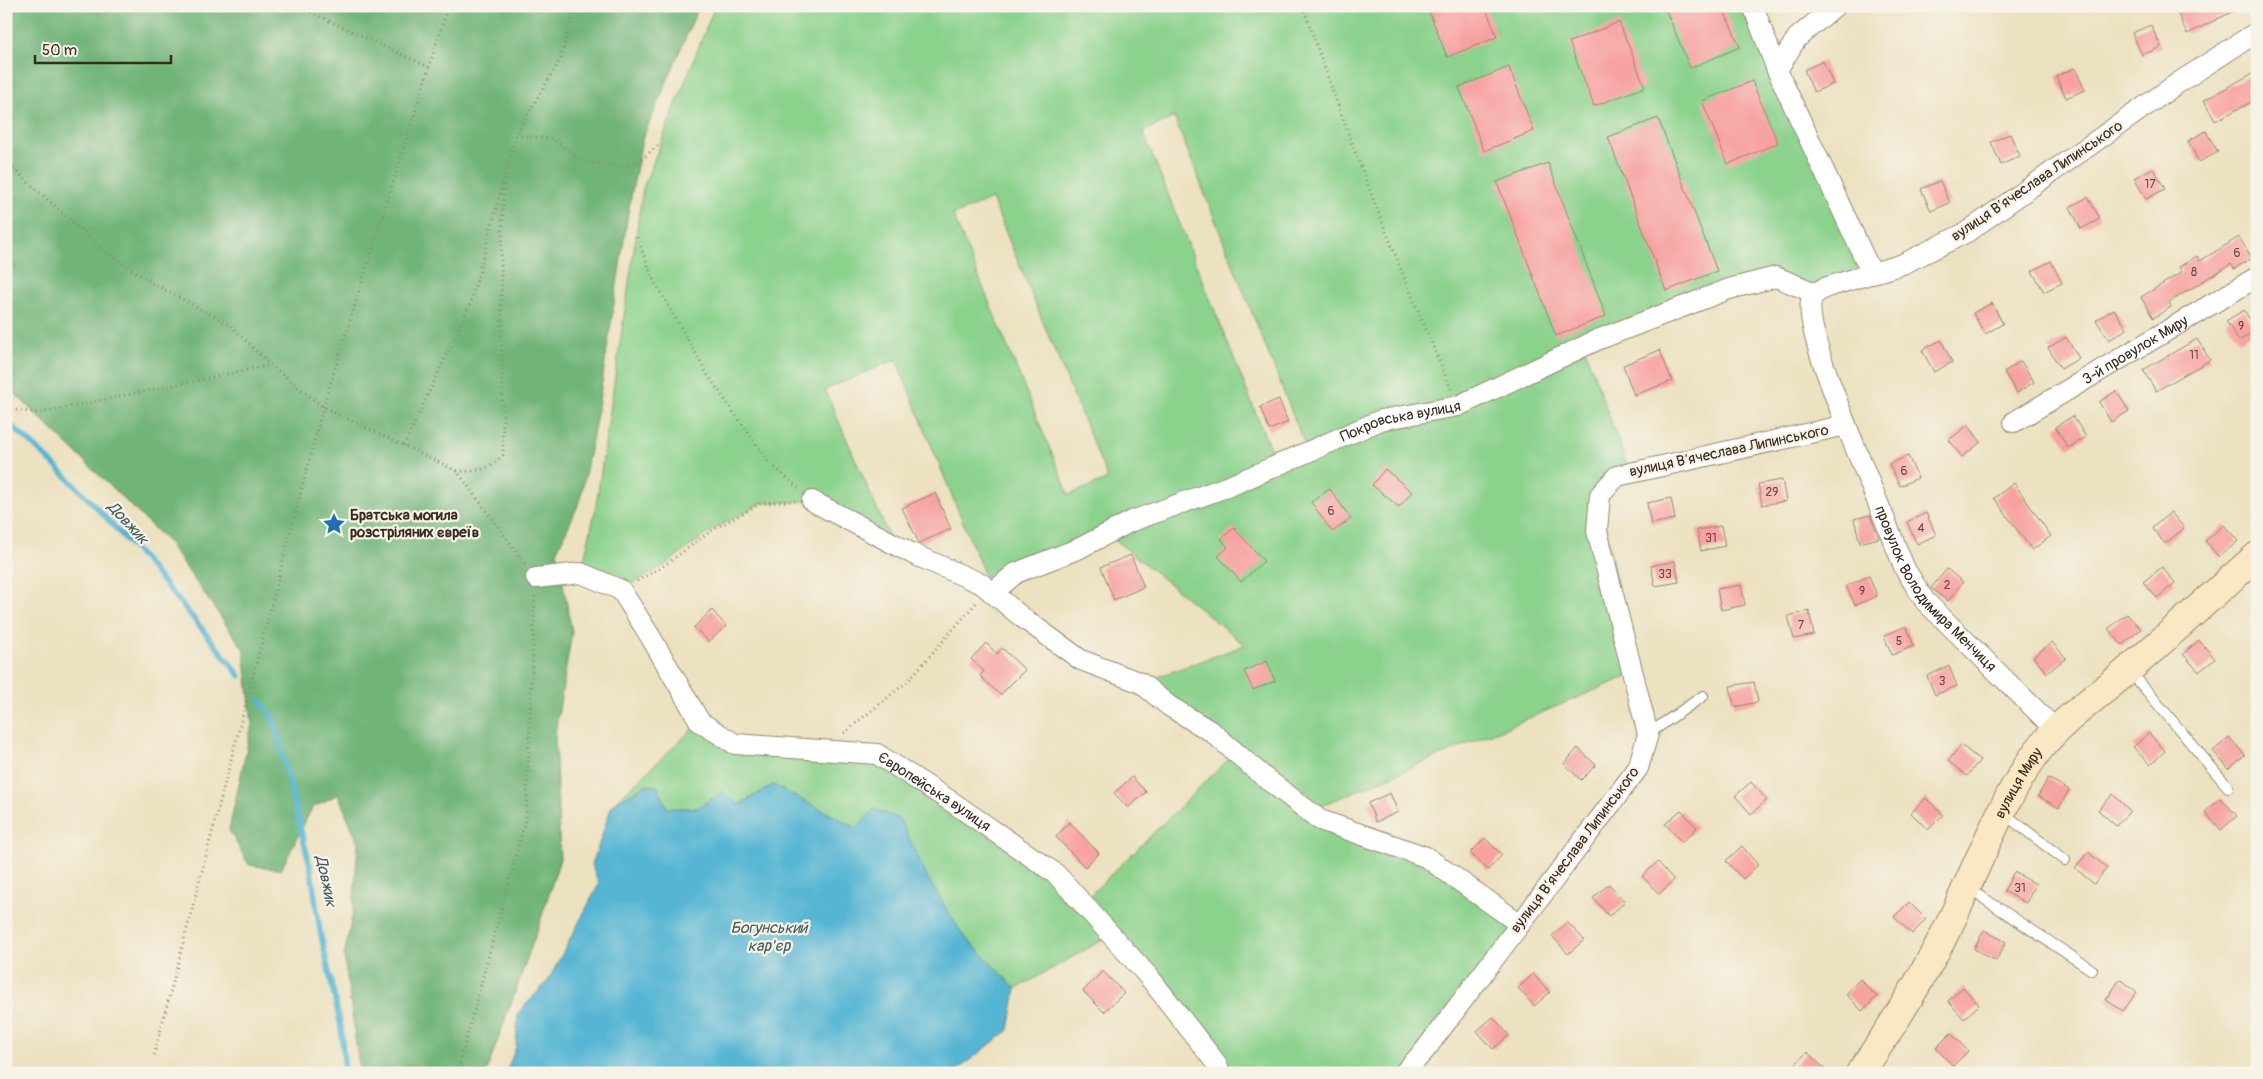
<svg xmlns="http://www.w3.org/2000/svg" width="2263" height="1079" font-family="Pangolin,sans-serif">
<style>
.green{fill:#8bd28d;stroke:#637e56;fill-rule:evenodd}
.forest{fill:#70b478;stroke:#566f4b}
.water{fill:#54b5d3;stroke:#487078}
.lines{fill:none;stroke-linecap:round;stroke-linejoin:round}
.stream{stroke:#54b5d3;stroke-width:5.5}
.building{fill:#f7a2a1}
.lane-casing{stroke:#94866f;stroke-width:12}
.street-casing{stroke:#94866f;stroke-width:22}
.secondary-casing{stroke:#94866f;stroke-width:30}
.path{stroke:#94866f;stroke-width:3;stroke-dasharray:1 4;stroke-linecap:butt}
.lane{stroke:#fff;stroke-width:10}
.street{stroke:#fff;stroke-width:20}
.secondary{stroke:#fae7c3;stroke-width:28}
.labels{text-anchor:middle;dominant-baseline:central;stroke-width:4.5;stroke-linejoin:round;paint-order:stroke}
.number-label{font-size:12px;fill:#6a483f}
.street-label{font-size:15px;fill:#3b2a1e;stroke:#f7f3e8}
.poi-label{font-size:15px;font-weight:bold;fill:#3b2a1e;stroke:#f7f3e8;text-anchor:start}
.water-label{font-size:16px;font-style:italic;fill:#445b5d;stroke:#f7f3e8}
</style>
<rect width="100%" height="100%" fill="#f7f3e8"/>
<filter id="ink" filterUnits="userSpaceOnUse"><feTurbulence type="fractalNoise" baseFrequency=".02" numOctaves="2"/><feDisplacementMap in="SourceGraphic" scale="10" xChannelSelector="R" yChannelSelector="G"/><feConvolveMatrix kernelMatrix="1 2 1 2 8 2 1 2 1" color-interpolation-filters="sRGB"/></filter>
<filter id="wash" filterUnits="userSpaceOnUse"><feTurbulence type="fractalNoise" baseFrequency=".0096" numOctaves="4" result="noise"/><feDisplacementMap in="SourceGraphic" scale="20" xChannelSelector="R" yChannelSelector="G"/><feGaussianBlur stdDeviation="1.12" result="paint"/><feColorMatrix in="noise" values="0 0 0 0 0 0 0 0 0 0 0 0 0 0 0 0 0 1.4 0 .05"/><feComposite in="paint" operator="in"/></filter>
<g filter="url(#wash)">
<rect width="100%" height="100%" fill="#ece1c0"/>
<path class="green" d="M 715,6 L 1753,6 L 1872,274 L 1815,293 L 1776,277 L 1584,347 L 1630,473 L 1600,494 L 1633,674 L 1309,811 L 1426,857 L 1520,924 L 1404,1073 L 1220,1073 L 1111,935 L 1016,989 L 962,934 L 928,879 L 857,828 L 773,785 L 738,805 L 723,793 L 697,808 L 667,808 L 657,786 L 645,785 L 612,805 L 700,722 L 735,744 L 877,754 L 1082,903 L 1235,753 L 1141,683 L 1245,645 L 1108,534 L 992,593 L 896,359 L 825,390 L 892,543 L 812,501 L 761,503 L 711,531 L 662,567 L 621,590 L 581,573 L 595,512 L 643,188 ZM 1174,117 L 1308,453 L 1277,466 L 1143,132 ZM 992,199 L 1108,479 L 1069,495 L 953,215 Z"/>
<polygon class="forest" points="6,6 699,6 642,140 629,207 597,414 580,501 557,551 572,632 555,734 560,859 539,925 486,1073 360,1073 344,956 353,912 358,843 338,794 312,808 281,870 249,865 229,830 252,724 244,650 167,541 6,385"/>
<polygon class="water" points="645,785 657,786 667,808 697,808 723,792 738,805 773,785 857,828 874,809 900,819 928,879 962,934 1016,989 1009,1030 953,1073 506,1073 516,1047 518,1013 548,981 599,884 592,865 612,805"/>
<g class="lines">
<g class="stream">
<path d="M 6,421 C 94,496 168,586 240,676"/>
<polyline points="260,701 273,718 311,870 320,931 341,1028 345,1073"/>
</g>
</g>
<g id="blocks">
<g class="building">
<polygon points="1427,6 1485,6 1497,37 1447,57"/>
<polygon points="1664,6 1722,6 1740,47 1690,68"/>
<polygon points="2190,6 2244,6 2187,34 2177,12"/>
<polygon points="1619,22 1645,87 1594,106 1569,42"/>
<polygon points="2151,25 2161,47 2142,55 2132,33"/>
<polygon points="1823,61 1833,84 1814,92 1804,70"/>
<polygon points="1509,67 1534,131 1484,151 1459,87"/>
<polygon points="2075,68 2085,90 2066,98 2056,76"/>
<polygon points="2257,71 2257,99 2215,121 2204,100"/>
<polygon points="1752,81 1778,143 1728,164 1702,101"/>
<polygon points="1658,118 1717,271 1666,291 1608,137"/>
<polygon points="2206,131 2218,152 2199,162 2188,141"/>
<polygon points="2010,134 2020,156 2001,165 1991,142"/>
<polygon points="1548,163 1606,316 1556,336 1497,182"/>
<polygon points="2153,168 2165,189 2146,199 2134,178"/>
<polygon points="1940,181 1950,203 1931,211 1921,189"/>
<polygon points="2088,197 2100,219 2081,229 2070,207"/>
<polygon points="2239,237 2252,258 2234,269 2231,264 2169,302 2171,307 2153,318 2141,297 2182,272 2179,267 2197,256 2200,261"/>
<polygon points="2051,261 2062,283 2044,292 2032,271"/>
<polygon points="1992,303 2003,324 1985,334 1973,313"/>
<polygon points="2114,309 2127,329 2109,340 2096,320"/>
<polygon points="2244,310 2256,330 2239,341 2226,321"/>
<polygon points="2066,337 2079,358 2061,369 2048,348"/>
<polygon points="2197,339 2210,360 2156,391 2143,370"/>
<polygon points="1941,340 1952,362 1934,372 1922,350"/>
<polygon points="1660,350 1672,381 1634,395 1623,365"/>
<polygon points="2021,361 2034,382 2017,393 2004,372"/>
<polygon points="2116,391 2129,411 2111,422 2099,402"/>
<polygon points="1279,399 1288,422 1269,430 1260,407"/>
<polygon points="2073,416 2086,437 2068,448 2055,427"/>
<polygon points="1968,425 1981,442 1962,457 1949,440"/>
<polygon points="1908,456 1918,478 1900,486 1889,464"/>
<polygon points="1385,469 1412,492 1399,507 1372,485"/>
<polygon points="1782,480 1786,501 1762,505 1758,484"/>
<polygon points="2014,483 2051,536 2032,550 1994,498"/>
<polygon points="1330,489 1351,519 1332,532 1311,502"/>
<polygon points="935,493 951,529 919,543 902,508"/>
<polygon points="1671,498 1675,519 1651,524 1647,503"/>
<polygon points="2171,512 2184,528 2165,544 2152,528"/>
<polygon points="1926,513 1936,535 1917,544 1907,522"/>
<polygon points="1870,515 1879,538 1860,543 1854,519"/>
<polygon points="2224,525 2238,541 2219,557 2205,541"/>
<polygon points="1721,526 1725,546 1701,551 1697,530"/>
<polygon points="1234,528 1264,561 1241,582 1218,556 1228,547 1221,539"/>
<polygon points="1131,555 1144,587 1114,600 1101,567"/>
<polygon points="1675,561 1679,582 1655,586 1651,566"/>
<polygon points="2162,567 2175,583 2157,598 2143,582"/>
<polygon points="1947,569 1963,582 1948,601 1931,588"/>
<polygon points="1869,576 1877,596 1855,605 1846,586"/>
<polygon points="1741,585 1745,605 1721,610 1717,589"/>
<polygon points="712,610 726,626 709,642 694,627"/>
<polygon points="1809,611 1814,635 1794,639 1788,616"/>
<polygon points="2127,614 2141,629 2122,645 2108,629"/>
<polygon points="1906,626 1914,646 1892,655 1884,636"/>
<polygon points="2199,640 2215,659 2199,672 2183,654"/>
<polygon points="2052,642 2066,658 2047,673 2033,657"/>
<polygon points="986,643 997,654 1002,648 1025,670 1000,695 980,676 984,671 971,659"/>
<polygon points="1267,661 1275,681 1253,690 1244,671"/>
<polygon points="1949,666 1957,686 1935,695 1927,676"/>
<polygon points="1754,682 1758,702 1734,707 1730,686"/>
<polygon points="2149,733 2165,751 2150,765 2133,747"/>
<polygon points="2229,737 2245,755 2229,769 2213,751"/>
<polygon points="1961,745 1980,760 1967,776 1948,761"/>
<polygon points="1578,748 1596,765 1581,780 1564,764"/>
<polygon points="1132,777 1146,792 1128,808 1114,793"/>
<polygon points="2048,778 2069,790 2059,808 2038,796"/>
<polygon points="1751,782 1767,800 1751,814 1735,796"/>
<polygon points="1390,793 1398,812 1376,822 1368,803"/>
<polygon points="2113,794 2130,811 2116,826 2098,810"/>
<polygon points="1926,798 1943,815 1928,830 1911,813"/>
<polygon points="2221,798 2237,816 2221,830 2205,812"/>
<polygon points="1681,810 1697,828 1682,842 1665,824"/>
<polygon points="1069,822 1099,853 1085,867 1056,837"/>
<polygon points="1485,838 1502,855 1488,870 1470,853"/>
<polygon points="1742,846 1758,865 1743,879 1726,861"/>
<polygon points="2088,852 2107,868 2094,884 2075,868"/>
<polygon points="1658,862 1674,880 1659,894 1642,876"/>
<polygon points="2014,872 2036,884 2026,903 2004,891"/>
<polygon points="1609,884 1625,902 1609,916 1593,898"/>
<polygon points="1909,902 1926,919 1912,934 1894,917"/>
<polygon points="1567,922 1584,940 1568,954 1552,936"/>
<polygon points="1984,930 2006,942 1996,961 1974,949"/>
<polygon points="1103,971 1124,993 1104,1012 1083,991"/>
<polygon points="1533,974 1550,992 1534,1006 1518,988"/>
<polygon points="1860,979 1877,997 1862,1011 1846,994"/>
<polygon points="2120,979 2137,992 2123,1011 2106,1000"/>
<polygon points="1963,987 1979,1005 1964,1019 1948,1001"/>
<polygon points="1493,1017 1509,1035 1493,1049 1477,1031"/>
<polygon points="1951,1033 1968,1051 1953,1066 1936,1048"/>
<polygon points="1807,1052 1829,1073 1787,1073"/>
</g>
</g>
</g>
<g filter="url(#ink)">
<use href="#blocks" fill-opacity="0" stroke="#94866f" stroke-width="1"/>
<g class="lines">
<defs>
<g id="lane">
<polyline points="2130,671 2228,787"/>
<polyline points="1648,734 1703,696"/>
<polyline points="2003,813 2065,860"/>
<polyline points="1968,888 2092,970"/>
</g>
<g id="street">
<polyline points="1753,6 1777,70"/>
<polyline points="1835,6 1797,38 1777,70 1872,274"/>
<path id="s1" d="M 2014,422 L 2257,277"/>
<path id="s2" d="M 1846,425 L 1905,569 L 1925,601 L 2056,730"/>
<polyline points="812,501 913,554 982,584 1023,618 1081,660 1141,683 1169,706 1212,732 1264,777 1320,820 1426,857 1520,924"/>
<path id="s3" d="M 536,578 L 581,573 L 621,590 L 650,636 L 700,722 L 735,744 L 877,754 L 952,802 L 1056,874 L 1149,977 L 1216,1063 L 1220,1073"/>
<path id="s4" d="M 992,593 L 1016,573 L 1080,548 L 1132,521 L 1232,485 L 1381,420 L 1458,406 L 1597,340 L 1729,289 L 1776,277 L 1815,293"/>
<path d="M 1404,1073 L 1425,1050 L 1638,768 L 1648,734 L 1597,531 L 1600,495 L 1617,476 L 1846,425 C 1836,397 1806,328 1811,301 C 1812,295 1819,291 1824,288 L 1903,264 L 1967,232 L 2178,83 L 2257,32"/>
</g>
<g id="secondary">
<path id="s5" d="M 1860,1073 C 1894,1024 1927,971 1953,917 C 1979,862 2001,802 2037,752 C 2061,720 2097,697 2127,671 C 2171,634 2213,594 2257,556"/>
</g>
</defs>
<use href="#lane" class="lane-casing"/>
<use href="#street" class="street-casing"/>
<use href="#secondary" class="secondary-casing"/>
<g class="path">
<polyline points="297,6 429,67"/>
<path d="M 1303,6 C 1347,136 1397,263 1451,389"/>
<polyline points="516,135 552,139 582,161 622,167 638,162 660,144"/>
<polyline points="6,162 103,250 154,284 230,325 271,365 323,407 457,471 526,565"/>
<polyline points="637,237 653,279 709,377 768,461 798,488"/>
<polyline points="6,409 40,413 270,365"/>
<polyline points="404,446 471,302 516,135 561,58 575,6"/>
<path d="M 457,471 C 478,471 488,471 503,455 L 501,261 L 504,184"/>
<polyline points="637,581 662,567 711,531 761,503 795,501"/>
<polyline points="844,733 908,681 976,603"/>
<polyline points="154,1055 323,407 448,6"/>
<polyline points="457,1073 526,818 535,595"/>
</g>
<use href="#lane" class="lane"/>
<use href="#street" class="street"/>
<use href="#secondary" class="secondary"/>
</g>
</g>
<defs>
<symbol id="sight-bare" viewBox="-9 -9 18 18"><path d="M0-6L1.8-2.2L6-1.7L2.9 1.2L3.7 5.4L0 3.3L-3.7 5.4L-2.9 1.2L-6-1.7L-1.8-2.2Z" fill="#1f6fb2" stroke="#f7f3e8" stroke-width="2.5" paint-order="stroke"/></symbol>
</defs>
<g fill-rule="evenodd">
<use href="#sight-bare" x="318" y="508" width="32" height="32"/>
</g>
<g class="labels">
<g class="number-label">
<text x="2150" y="184">17</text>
<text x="2237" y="253">6</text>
<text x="2194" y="272">8</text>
<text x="2241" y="326">9</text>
<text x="2194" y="355">11</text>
<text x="1904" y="471">6</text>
<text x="1772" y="492">29</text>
<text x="1331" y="511">6</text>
<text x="1921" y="528">4</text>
<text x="1711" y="538">31</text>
<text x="1665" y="574">33</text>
<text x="1947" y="585">2</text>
<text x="1862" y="591">9</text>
<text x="1801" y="625">7</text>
<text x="1899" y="641">5</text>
<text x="1942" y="681">3</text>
<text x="2020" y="888">31</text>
</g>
<g class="street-label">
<text transform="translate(2037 181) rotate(-34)">вулиця Вʼячеслава Липинського</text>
<text stroke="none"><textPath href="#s1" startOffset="141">3-й провулок Миру</textPath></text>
<text stroke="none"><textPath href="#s4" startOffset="446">Покровська вулиця</textPath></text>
<text transform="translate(1729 451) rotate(-12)">вулиця Вʼячеслава Липинського</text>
<text stroke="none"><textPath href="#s2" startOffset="189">провулок Володимира Менчиця</textPath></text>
<text stroke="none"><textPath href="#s5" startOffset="331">вулиця Миру</textPath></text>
<text stroke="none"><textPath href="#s3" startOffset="495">Європейська вулиця</textPath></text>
<text transform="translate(1575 850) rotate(-53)">вулиця Вʼячеслава Липинського</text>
</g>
<g class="poi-label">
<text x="350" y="515">Братська могила<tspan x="350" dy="17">розстріляних євреїв</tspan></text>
</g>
<g class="water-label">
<text transform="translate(128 523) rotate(47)">Довжик</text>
<text transform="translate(326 881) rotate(78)">Довжик</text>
<text x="769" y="928">Богунський<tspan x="769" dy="18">кар'єр</tspan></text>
</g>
</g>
<rect width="2263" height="1079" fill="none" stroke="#f7f3e8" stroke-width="25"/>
<path d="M35 55v8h136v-8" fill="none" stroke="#3b2a1e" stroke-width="2.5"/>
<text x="42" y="55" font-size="15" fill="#3b2a1e" stroke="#f7f3e8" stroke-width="4" paint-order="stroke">50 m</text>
</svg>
